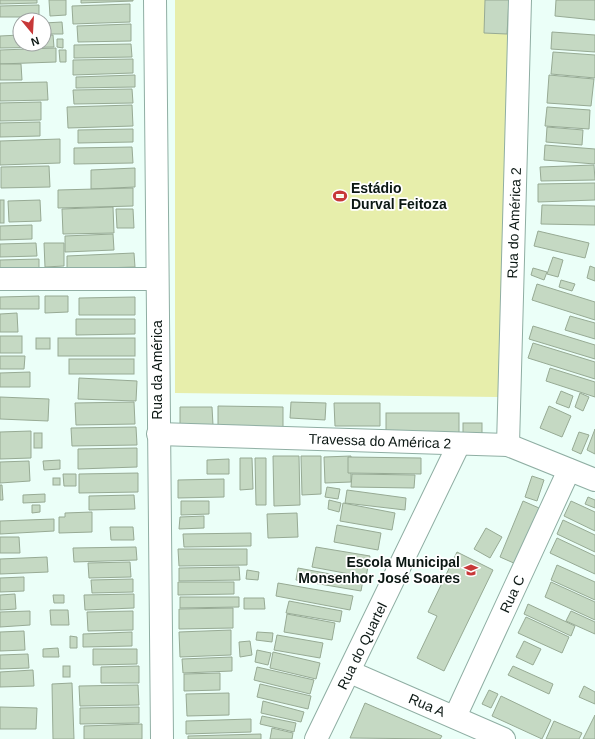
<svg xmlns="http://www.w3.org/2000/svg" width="595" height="739" font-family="Helvetica,sans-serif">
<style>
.green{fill:#e7eeab}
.building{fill:#c5d9c3;stroke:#97aa94}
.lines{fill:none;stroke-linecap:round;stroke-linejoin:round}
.minor-casing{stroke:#8faea3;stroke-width:24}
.minor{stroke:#fff;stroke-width:22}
.labels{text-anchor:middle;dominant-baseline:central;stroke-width:3.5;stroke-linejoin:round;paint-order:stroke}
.poi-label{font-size:14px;font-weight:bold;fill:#0b1713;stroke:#fff;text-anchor:start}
.street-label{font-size:14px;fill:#0b1713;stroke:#fff}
</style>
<rect width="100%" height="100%" fill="#ebfff8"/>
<polygon class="green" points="175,0 513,0 498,397 175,393"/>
<g class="building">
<polygon points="0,0 37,0 37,3 0,4"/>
<polygon points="49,0 66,0 66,15 50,16"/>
<polygon points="81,0 133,0 133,1 81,3"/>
<polygon points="485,0 509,0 507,34 484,33"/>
<polygon points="556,0 595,0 595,20 555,16"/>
<polygon points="130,4 130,22 73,24 72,6"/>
<polygon points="39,5 39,17 0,17 0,6"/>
<polygon points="62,22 63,34 44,34 44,23"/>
<polygon points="131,24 131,41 78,42 77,26"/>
<polygon points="552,32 595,35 595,52 551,49"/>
<polygon points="20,35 20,44 44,44 44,35 53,35 54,47 0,48 0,36"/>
<polygon points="57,39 63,39 63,48 57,47"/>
<polygon points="131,44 132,57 74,58 74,45"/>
<polygon points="56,48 56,62 0,64 0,50"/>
<polygon points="59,50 66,50 66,62 60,62"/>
<polygon points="553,52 595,55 595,78 551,74"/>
<polygon points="133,59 133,73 73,75 73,60"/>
<polygon points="0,64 21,64 22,80 0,80"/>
<polygon points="135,75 135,87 76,88 76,77"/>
<polygon points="549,75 594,79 591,106 547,103"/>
<polygon points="47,82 48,100 0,101 0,83"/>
<polygon points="132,89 133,103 74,104 73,90"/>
<polygon points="41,102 41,120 0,121 0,103"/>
<polygon points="132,105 133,126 68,128 67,107"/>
<polygon points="547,107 590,110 589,129 545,126"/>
<polygon points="40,122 40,136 0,137 0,123"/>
<polygon points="547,127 583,130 582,145 546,142"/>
<polygon points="133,129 133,142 78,143 78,130"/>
<polygon points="60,139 60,163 0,165 0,141"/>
<polygon points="545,145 595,149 595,164 544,160"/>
<polygon points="132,147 133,163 74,164 74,148"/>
<polygon points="594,165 595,180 541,181 540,167"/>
<polygon points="49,166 50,187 1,188 1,167"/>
<polygon points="135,168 135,187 91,189 91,170"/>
<polygon points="595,183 595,200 538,202 538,184"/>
<polygon points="133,188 133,206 58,208 58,190"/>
<rect x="0" y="200" width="4" height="23"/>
<polygon points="40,200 41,221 9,222 8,201"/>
<polygon points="542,205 595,206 595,225 541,224"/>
<polygon points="113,207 114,233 63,234 62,209"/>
<polygon points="116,209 133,209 134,228 117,228"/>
<polygon points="32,225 32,239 0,240 0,226"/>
<polygon points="538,231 589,243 585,258 534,246"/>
<polygon points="113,234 114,250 65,252 65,236"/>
<polygon points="36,243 37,256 0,257 0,244"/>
<polygon points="44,243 64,243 64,266 45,267"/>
<polygon points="134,253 135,267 67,269 67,256"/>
<polygon points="553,257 563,260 558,277 547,274"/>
<polygon points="39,259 39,270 0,271 0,260"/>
<polygon points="590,266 595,268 595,281 587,278"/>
<polygon points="533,268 547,272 544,280 531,275"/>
<polygon points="561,280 575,284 572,291 559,287"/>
<polygon points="537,284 595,302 595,320 532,300"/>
<polygon points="39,296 39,309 0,309 0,297"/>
<polygon points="45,296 68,296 68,312 45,313"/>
<polygon points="135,297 135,315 79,315 79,298"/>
<polygon points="17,313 18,332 0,332 0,314"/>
<polygon points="570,316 595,323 595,339 565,330"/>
<polygon points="76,319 135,319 135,334 76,335"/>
<polygon points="533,326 595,345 595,359 529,339"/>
<rect x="0" y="336" width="22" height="17"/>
<rect x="36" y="338" width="14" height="11"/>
<rect x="58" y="338" width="77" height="18"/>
<polygon points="533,343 595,362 595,379 528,358"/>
<polygon points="0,356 25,356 24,369 0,369"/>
<rect x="69" y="359" width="65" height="15"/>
<polygon points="550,368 595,382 595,397 546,381"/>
<polygon points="30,372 30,387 0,387 0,373"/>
<polygon points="79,378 137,381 136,401 78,399"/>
<polygon points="561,391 573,396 569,408 556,403"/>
<polygon points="580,393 589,397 583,411 575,407"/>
<polygon points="0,397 49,399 48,421 0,419"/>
<polygon points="134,402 135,424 76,425 75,403"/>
<polygon points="291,402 326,403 325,420 290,418"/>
<polygon points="334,403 380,403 380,426 335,426"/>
<polygon points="218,406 283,407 283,430 218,429"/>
<polygon points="549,406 571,416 562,437 540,428"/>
<polygon points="180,407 212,407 213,425 180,426"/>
<rect x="386" y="413" width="73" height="20"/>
<rect x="463" y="423" width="19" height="13"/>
<polygon points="136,427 137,445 72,446 71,428"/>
<polygon points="595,429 595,454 587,450"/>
<polygon points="31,431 31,458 0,459 0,432"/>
<polygon points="579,432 589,435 581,454 572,450"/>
<rect x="34" y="433" width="8" height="15"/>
<polygon points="137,448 137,467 78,469 78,449"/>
<polygon points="273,456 299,456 300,505 274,506"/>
<polygon points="301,456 321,456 321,494 302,495"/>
<polygon points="351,456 351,482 325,483 324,457"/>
<polygon points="348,457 421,458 421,474 348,473"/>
<polygon points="240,458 252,458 253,489 240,490"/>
<polygon points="255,458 266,458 266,505 256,505"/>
<polygon points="229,459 229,474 207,474 207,460"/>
<polygon points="60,460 60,469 44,470 43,461"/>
<polygon points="29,461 30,481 0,483 0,462"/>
<polygon points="138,473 138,492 79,493 79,474"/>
<polygon points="63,474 76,474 76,486 64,486"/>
<polygon points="352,474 415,475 414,488 351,487"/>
<polygon points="532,476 544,480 537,501 525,497"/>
<rect x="53" y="478" width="7" height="7"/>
<polygon points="224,479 224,497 178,498 178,480"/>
<polygon points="0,485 2,485 3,500 0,500"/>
<polygon points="327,487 340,489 338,499 325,497"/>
<polygon points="347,490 406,498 405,510 345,503"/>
<polygon points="45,494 45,502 23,503 23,495"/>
<polygon points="134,495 135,509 89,510 89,496"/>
<polygon points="588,497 595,500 595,508 585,504"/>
<polygon points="329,500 341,503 339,512 328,509"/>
<polygon points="181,501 209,501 209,514 181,515"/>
<polygon points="523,501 539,508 516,564 500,557"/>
<polygon points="571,501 595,512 595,531 564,516"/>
<polygon points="343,503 395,513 392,530 340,521"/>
<polygon points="32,505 40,505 40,512 32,513"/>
<polygon points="92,512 92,532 59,533 59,517 65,517 65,513"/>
<polygon points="297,513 298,537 268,538 267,514"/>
<polygon points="204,516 204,528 179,529 180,517"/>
<polygon points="54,519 54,531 0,534 0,521"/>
<polygon points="563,520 595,535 595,552 557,534"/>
<polygon points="337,525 381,533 378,550 334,542"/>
<polygon points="110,527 133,527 134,540 111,540"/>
<polygon points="486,528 502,537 490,558 474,549"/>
<polygon points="251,533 251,546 184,547 183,534"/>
<polygon points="0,537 19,537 20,553 0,553"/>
<polygon points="557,538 595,556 595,574 550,553"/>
<polygon points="136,547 137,560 74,562 73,548"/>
<polygon points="316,547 370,556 366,577 312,567"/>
<polygon points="178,549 247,549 247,565 179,566"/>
<polygon points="457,552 493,570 444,671 417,658 437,616 428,612"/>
<polygon points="47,557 48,572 0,574 0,559"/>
<polygon points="130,562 131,577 89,578 88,563"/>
<polygon points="557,565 595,582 595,600 551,580"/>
<polygon points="239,567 240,580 179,581 179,568"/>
<polygon points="298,568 363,580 361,591 296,580"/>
<polygon points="247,570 259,572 258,580 246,579"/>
<polygon points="24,577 24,591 0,592 0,578"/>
<polygon points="133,579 133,592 92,593 91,580"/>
<polygon points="178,582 234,582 234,594 178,595"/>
<polygon points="551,582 595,602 595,620 545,597"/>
<polygon points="278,583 353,596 350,610 276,596"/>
<polygon points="15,594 16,609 0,610 0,595"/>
<polygon points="134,594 134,608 85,610 84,595"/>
<polygon points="53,595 64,595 64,603 54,603"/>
<polygon points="180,597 239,597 239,607 180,608"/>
<polygon points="244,598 264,598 265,609 244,609"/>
<polygon points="289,601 342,611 340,622 286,613"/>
<polygon points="528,604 575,626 571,636 524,614"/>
<polygon points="233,608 233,628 179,629 179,609"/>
<polygon points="50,610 68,610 69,625 51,625"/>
<polygon points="30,611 30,625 0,627 0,612"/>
<polygon points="133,611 133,630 88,631 87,612"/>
<polygon points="571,611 595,622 595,634 566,621"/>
<polygon points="287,614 335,623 332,640 284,632"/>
<polygon points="526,617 569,637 562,653 518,633"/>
<polygon points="231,630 231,655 180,657 179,632"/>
<polygon points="24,631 25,650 0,651 0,632"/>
<polygon points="132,632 132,646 83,647 83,634"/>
<polygon points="257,632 273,633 272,642 256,640"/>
<polygon points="277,635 323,643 320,658 274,650"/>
<polygon points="70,636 77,637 77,648 70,648"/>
<polygon points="250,641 252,655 240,657 239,642"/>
<polygon points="524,641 541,649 533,665 516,657"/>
<polygon points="58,648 59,657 43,657 43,649"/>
<polygon points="93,649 137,649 137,664 93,665"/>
<polygon points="257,650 271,653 268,665 255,662"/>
<polygon points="273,652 320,663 316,679 270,668"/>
<polygon points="28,654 29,668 0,669 0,655"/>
<polygon points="232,657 232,671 183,673 182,659"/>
<rect x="63" y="666" width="7" height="11"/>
<polygon points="139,666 139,683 101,683 101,667"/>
<polygon points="513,666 553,684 549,694 508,675"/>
<polygon points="257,667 314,680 310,694 254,680"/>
<polygon points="33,670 34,686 0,687 0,672"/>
<polygon points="220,673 220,690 184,691 184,674"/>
<polygon points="72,683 74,739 53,739 52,684"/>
<polygon points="260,684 311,696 308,709 257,697"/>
<polygon points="138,685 139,705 80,706 79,686"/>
<polygon points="584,686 595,692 595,704 579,697"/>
<polygon points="489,690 498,694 491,708 482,704"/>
<polygon points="229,693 229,715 187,716 186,694"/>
<polygon points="501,696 551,720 542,739 492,716"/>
<polygon points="263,701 304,712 301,722 261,713"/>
<polygon points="365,703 442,736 440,739 350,738"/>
<polygon points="0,707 37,708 36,729 0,729"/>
<polygon points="139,707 139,723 80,724 80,708"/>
<polygon points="595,715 595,739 583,739"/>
<polygon points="262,716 296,723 294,732 260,724"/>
<polygon points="251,719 251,732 186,734 186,721"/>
<polygon points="554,721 582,733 579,739 546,739"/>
<polygon points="142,724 142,739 84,739 84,726"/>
<polygon points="272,728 293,733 292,739 270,739"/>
<polygon points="261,734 261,739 188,739 188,736"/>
</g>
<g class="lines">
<defs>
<g id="minor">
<polyline points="155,0 162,739"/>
<polyline points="0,279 156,279"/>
<polyline points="158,434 508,445 595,480"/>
<polyline points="508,445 520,0"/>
<polyline points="350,672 504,739"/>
<polyline points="455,717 569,470"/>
<polyline points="316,739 459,444"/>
</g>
</defs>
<use href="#minor" class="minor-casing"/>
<use href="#minor" class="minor"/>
</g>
<defs>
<symbol id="stadium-bare" viewBox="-9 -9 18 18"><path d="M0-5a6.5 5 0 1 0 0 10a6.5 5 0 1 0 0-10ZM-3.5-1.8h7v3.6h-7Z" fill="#c73838" stroke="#fff" stroke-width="2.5" paint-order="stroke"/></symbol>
<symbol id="school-bare" viewBox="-9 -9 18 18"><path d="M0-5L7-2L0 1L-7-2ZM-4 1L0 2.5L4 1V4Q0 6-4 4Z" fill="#c73838" stroke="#fff" stroke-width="2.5" paint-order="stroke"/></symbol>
</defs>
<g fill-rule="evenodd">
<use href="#stadium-bare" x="330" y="186" width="20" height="20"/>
<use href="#school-bare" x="461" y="560" width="20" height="20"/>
</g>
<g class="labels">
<g class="poi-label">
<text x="351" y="188">Estádio<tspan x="351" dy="16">Durval Feitoza</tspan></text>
<text x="460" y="562" text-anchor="end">Escola Municipal<tspan x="460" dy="16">Monsenhor José Soares</tspan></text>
</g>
<g class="street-label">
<text transform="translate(514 223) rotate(-88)">Rua do América 2</text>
<text transform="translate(157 370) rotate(-90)">Rua da América</text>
<text transform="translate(380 441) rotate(2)">Travessa do América 2</text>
<text transform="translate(512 594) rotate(-65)">Rua C</text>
<text transform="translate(362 646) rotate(-64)">Rua do Quartel</text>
<text transform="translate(427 705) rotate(23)">Rua A</text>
</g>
</g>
<g transform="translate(32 32) rotate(162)"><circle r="19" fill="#ffffff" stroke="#9da2a1"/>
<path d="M0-3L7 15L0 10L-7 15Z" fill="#c73838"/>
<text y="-6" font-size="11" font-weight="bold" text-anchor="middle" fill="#0b1713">N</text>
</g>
</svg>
